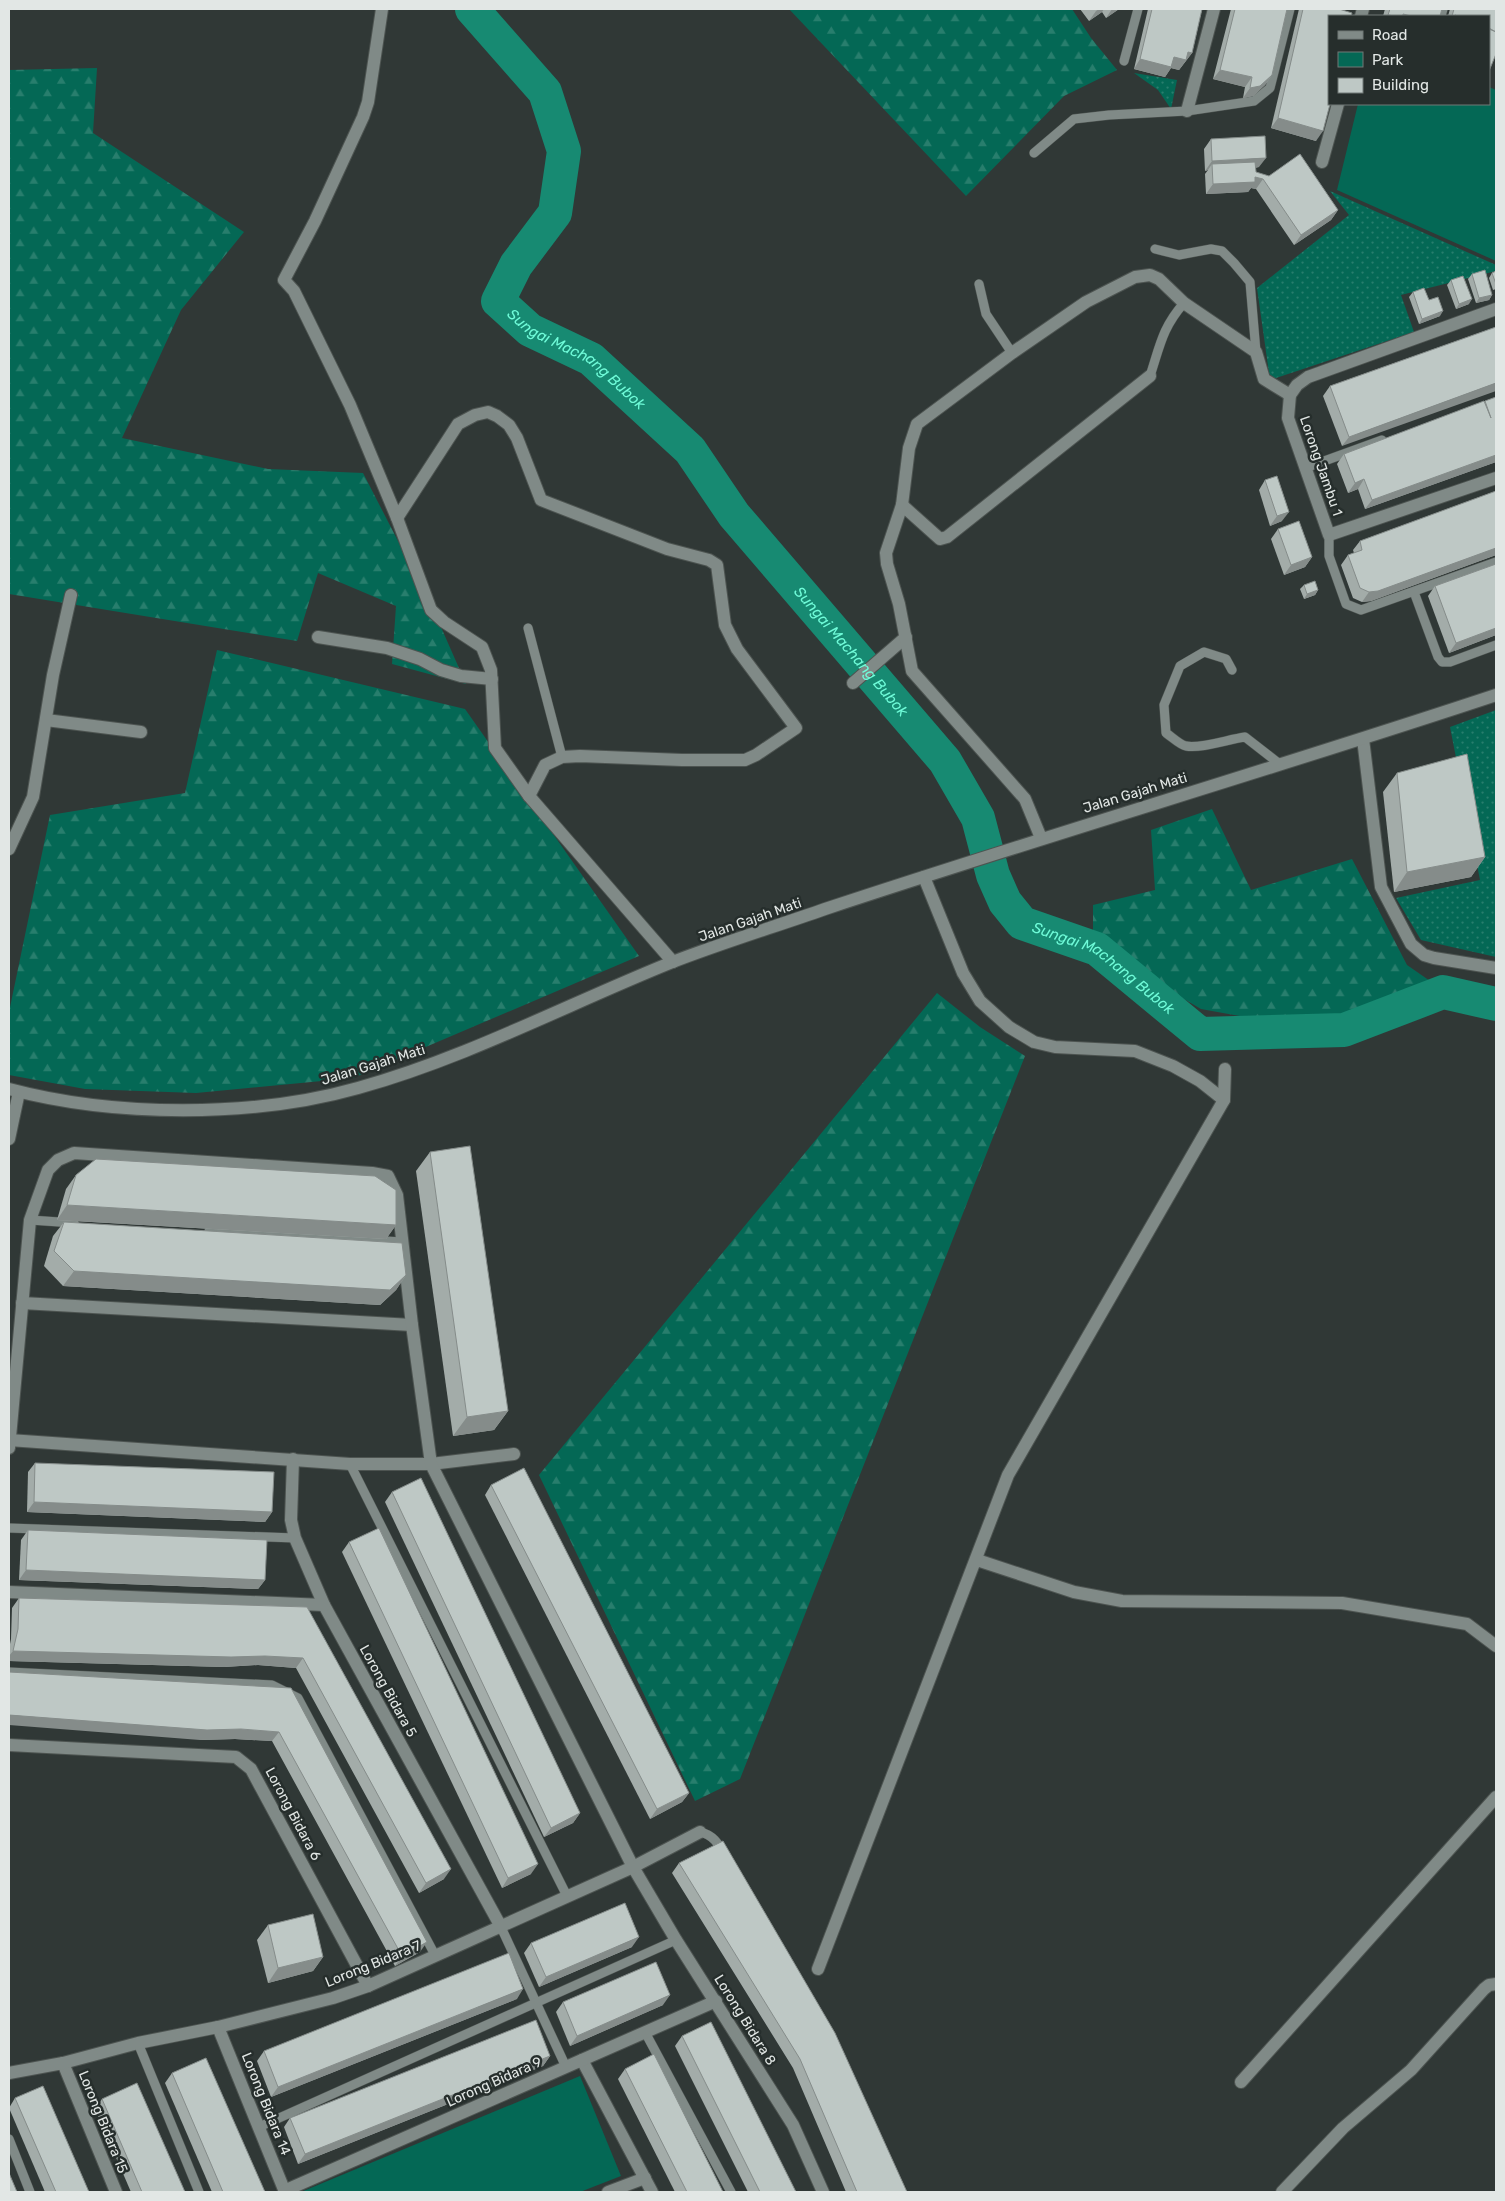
<svg xmlns="http://www.w3.org/2000/svg" width="1505" height="2201" font-family="Rubik,sans-serif">
<style>
.grass{fill:url(#grass-dots)}
.forest{fill:url(#forest-firs)}
.park{fill:#046855}
.lines{fill:none;stroke-linecap:round;stroke-linejoin:round}
.river{stroke:#178a72;stroke-width:34}
.service-casing{stroke:#4d5451;stroke-width:10}
.minor-casing{stroke:#4d5451;stroke-width:14}
.secondary-casing{stroke:#4d5451;stroke-width:14}
.service{stroke:#808a87;stroke-width:9}
.minor{stroke:#808a87;stroke-width:12}
.secondary{stroke:#808a87;stroke-width:12}
.wall{fill:#a3aca9}
.shaded-wall{fill:#858c8a}
.building{fill:#bec8c5;stroke:#858c8a}
.labels{text-anchor:middle;dominant-baseline:central;stroke-width:5;stroke-linejoin:round;paint-order:stroke}
.street-label{font-size:14px;fill:#e2e7e5;stroke:#262e2c}
.water-label{font-size:15px;font-style:italic;fill:#6ffbd8;stroke:#262e2c}
</style>
<defs>
<pattern id="grass-dots" width="8" height="8" patternUnits="userSpaceOnUse" patternTransform="scale(1.25)"><rect width="8" height="8" fill="#046855"/><path d="M2 2h.1M6 6h.1" fill="none" stroke="#287e6d" stroke-width="1.8" stroke-linecap="round"/></pattern>
<pattern id="forest-firs" width="22" height="20" patternUnits="userSpaceOnUse" patternTransform="scale(1.25)"><rect width="22" height="20" fill="#046855"/><path d="M5 1l3.5 6h-7zM16 11l3.5 6h-7z" fill="#287e6d"/></pattern>
</defs>
<rect width="100%" height="100%" fill="#303836"/>
<g class="grass">
<polygon points="1134,73 1177,80 1171,109 1158,90"/>
<polygon points="1330,191 1496,265 1496,271 1401,295 1414,332 1270,380 1257,288 1349,215"/>
<polygon points="1496,710 1496,957 1421,940 1396,898 1480,880 1450,727"/>
</g>
<g class="forest">
<polygon points="789,9 1072,9 1091,38 1117,70 1064,96 966,196"/>
<polygon points="97,68 93,133 244,232 181,310 122,438 268,469 363,473 433,609 466,684 392,664 396,606 318,573 297,641 9,594 9,70"/>
<polygon points="217,650 465,709 639,956 353,1078 196,1093 85,1089 9,1075 9,1012 50,815 185,793"/>
<polygon points="1212,809 1251,890 1352,859 1407,965 1433,983 1335,1019 1245,1017 1201,1009 1150,979 1093,935 1093,905 1155,890 1151,830"/>
<polygon points="937,993 980,1027 1025,1056 740,1779 695,1801 539,1475"/>
</g>
<g class="park">
<polygon points="1489,87 1496,90 1496,261 1337,190 1358,104 1489,104"/>
<polygon points="580,2076 621,2176 580,2192 301,2192"/>
</g>
<g class="lines">
<path class="river" id="s1" d="M 472,9 L 545,92 L 564,151 L 555,213 L 516,265 L 498,301 L 530,330 L 591,359 L 690,450 L 734,515 L 945,761 L 978,818 L 993,875 L 1005,902 L 1022,923 L 1097,949 L 1200,1034 L 1344,1030 L 1443,992 L 1496,1004"/>
<defs>
<g id="service">
<polyline points="1441,16 1443,9"/>
<polyline points="1124,61 1138,9"/>
<polyline points="1034,153 1074,119 1109,115 1187,111 1254,101 1270,88 1290,9"/>
<polyline points="1155,249 1179,255 1211,249 1222,251 1234,263 1250,282 1256,352"/>
<polyline points="979,284 986,314 1012,353"/>
<path d="M 1150,376 C 1160,346 1162,328 1184,303"/>
<polyline points="1305,468 1382,440"/>
<polyline points="1329,535 1329,556 1346,604 1361,610 1496,562"/>
<polyline points="1414,592 1438,657 1442,662 1450,662 1496,645"/>
<polyline points="528,628 562,757"/>
<path d="M 1232,670 L 1226,659 L 1204,652 L 1180,666 L 1164,705 L 1166,733 C 1172,737 1180,745 1186,746 C 1201,749 1229,739 1245,737 L 1281,765"/>
<polyline points="30,1220 74,1223"/>
<polyline points="209,1231 403,1242"/>
<polyline points="350,1464 567,1896"/>
<polyline points="9,1528 295,1538"/>
<polyline points="9,1672 272,1685 298,1698 435,1955"/>
<path d="M 700,1832 C 713,1835 718,1843 724,1854"/>
<polyline points="500,1925 566,2067"/>
<polyline points="645,2032 731,2192"/>
<polyline points="138,2043 199,2192"/>
<polyline points="259,2127 676,1940"/>
<polyline points="9,2139 30,2192"/>
</g>
<g id="minor">
<polyline points="382,9 368,102 363,117 315,221 284,280 294,291 350,405 397,518 431,610 444,622 482,647 491,670 495,748 529,796 673,962"/>
<polyline points="1361,16 1363,9"/>
<polyline points="1187,111 1214,9"/>
<polyline points="1322,162 1338,104"/>
<polyline points="1496,309 1308,377 1297,385 1290,395 1288,418 1329,535 1496,478"/>
<polyline points="902,505 940,539 947,537 1150,376"/>
<polyline points="397,518 458,424 475,415 488,412 497,416 509,425 517,438 541,500 667,549 709,560 717,565 725,625 737,649 796,728 756,755 745,760 682,760 580,756 562,757 545,765 529,796"/>
<polyline points="318,637 387,648 420,659 441,670 461,676 492,679"/>
<polyline points="853,683 906,637"/>
<polyline points="46,720 141,732"/>
<polyline points="1363,739 1381,887 1411,944 1424,955 1434,958 1496,968"/>
<polyline points="1041,838 1025,799 912,671 899,604 887,564 886,553 902,505 909,448 917,424 1012,353 1086,302 1135,277 1150,275 1159,279 1184,303 1256,352 1264,379 1290,395"/>
<polyline points="9,849 33,797 53,675 71,595"/>
<polyline points="924,877 963,973 980,1001 1009,1027 1034,1042 1055,1047 1135,1051 1173,1066 1200,1081 1224,1100"/>
<polyline points="9,1139 19,1092"/>
<polyline points="22,1303 412,1325"/>
<polyline points="9,1440 350,1464 431,1464 514,1454"/>
<polyline points="9,1448 30,1220 48,1170 58,1160 74,1153 372,1173 388,1176 397,1195 412,1325 431,1464 633,1867 676,1940 793,2125 823,2192"/>
<polyline points="293,1459 291,1520 295,1538 324,1605 500,1925"/>
<polyline points="977,1560 1074,1592 1122,1601 1342,1603 1467,1624 1496,1646"/>
<polyline points="9,1592 324,1605"/>
<polyline points="9,1745 236,1757 251,1769 368,1986"/>
<polyline points="818,1969 1008,1475 1224,1100 1225,1069"/>
<polyline points="218,2027 285,2192"/>
<polyline points="582,2060 652,2192"/>
<polyline points="63,2063 116,2192"/>
<polyline points="9,2073 63,2063 138,2043 218,2027 333,1998 368,1986 633,1867 700,1832"/>
<polyline points="1241,2082 1496,1797"/>
<polyline points="284,2191 716,2001"/>
<polyline points="608,2192 645,2178"/>
<polyline points="1282,2192 1343,2128 1411,2070 1484,1989 1489,1985 1496,1984"/>
</g>
<path id="secondary" d="M 9,1089 C 114,1117 252,1118 358,1088 C 466,1058 566,1005 670,963 C 721,943 774,927 825,909 C 1048,835 1273,769 1496,695"/>
</defs>
<use href="#service" class="service-casing"/>
<use href="#minor" class="minor-casing"/>
<use href="#secondary" class="secondary-casing"/>
<use href="#service" class="service"/>
<use href="#minor" class="minor"/>
<use href="#secondary" class="secondary"/>
</g>
<g class="wall">
<polygon points="1080,9 1119,9 1106,18 1102,12 1089,21"/>
<polygon points="1148,9 1202,9 1192,53 1179,70 1171,68 1165,77 1134,69"/>
<polygon points="1231,9 1287,9 1272,75 1265,85 1253,96 1243,98 1245,87 1213,79"/>
<polygon points="1299,9 1339,9 1316,141 1271,128"/>
<polygon points="1385,9 1442,9 1440,16 1383,16"/>
<polygon points="1450,9 1496,9 1489,71 1489,16 1448,16"/>
<polygon points="1211,139 1259,167 1255,168 1256,172 1338,210 1331,220 1294,245 1256,189 1251,188 1248,192 1206,194 1205,174 1208,170 1205,171 1204,149"/>
<polygon points="1496,271 1496,289 1493,290 1489,278 1492,273"/>
<polygon points="1472,274 1492,295 1489,300 1476,303 1468,279"/>
<polygon points="1451,280 1469,304 1456,309 1447,285"/>
<polygon points="1413,292 1429,300 1440,316 1419,324 1409,297"/>
<polygon points="1496,327 1342,446 1323,396 1330,386"/>
<polygon points="1496,397 1496,462 1365,509 1358,489 1348,493 1337,464 1344,454"/>
<polygon points="1265,480 1282,521 1270,526 1259,490"/>
<polygon points="1496,491 1496,555 1371,601 1362,602 1353,598 1341,565 1348,555 1354,553 1353,550 1360,541"/>
<polygon points="1278,529 1312,557 1305,567 1284,575 1271,539"/>
<polygon points="1496,564 1496,635 1449,653 1428,596 1435,586"/>
<polygon points="1304,585 1318,590 1315,595 1304,599 1300,589"/>
<polygon points="1397,773 1485,857 1471,877 1394,892 1383,792"/>
<polygon points="430,1152 508,1411 494,1430 453,1436 416,1171"/>
<polygon points="76,1175 396,1225 386,1239 57,1220 66,1189"/>
<polygon points="64,1222 406,1275 396,1290 380,1305 63,1286 44,1266 53,1236"/>
<polygon points="35,1463 272,1512 265,1522 27,1512 28,1472"/>
<polygon points="491,1485 689,1793 682,1802 650,1819 485,1495"/>
<polygon points="392,1492 580,1813 573,1823 544,1837 385,1502"/>
<polygon points="28,1530 265,1580 258,1589 19,1580 21,1540"/>
<polygon points="349,1542 531,1874 502,1888 342,1552"/>
<polygon points="19,1598 307,1607 444,1879 419,1893 296,1668 258,1665 224,1667 9,1661 9,1649 11,1639 12,1608"/>
<polygon points="291,1688 420,1952 395,1966 272,1741 235,1739 200,1740"/>
<polygon points="679,1863 907,2192 846,2192 793,2068 672,1873"/>
<polygon points="268,1925 323,1957 313,1971 268,1983 257,1940"/>
<polygon points="531,1943 632,1947 539,1987 524,1953"/>
<polygon points="517,1999 271,2097 257,2061 264,2051"/>
<polygon points="563,2002 663,2005 570,2046 556,2012"/>
<polygon points="682,2036 796,2192 748,2192 675,2046"/>
<polygon points="550,2056 543,2066 298,2164 284,2127 290,2118"/>
<polygon points="625,2069 723,2192 675,2192 618,2079"/>
<polygon points="172,2073 265,2192 212,2192 165,2083"/>
<polygon points="15,2098 89,2192 45,2192 9,2108"/>
<polygon points="102,2099 185,2192 131,2192 95,2109"/>
</g>
<g class="shaded-wall">
<polygon points="1099,9 1104,9 1102,12 1089,21 1096,11"/>
<polygon points="1112,9 1119,9 1106,18"/>
<polygon points="1188,52 1192,53 1179,70 1171,68 1165,77 1134,69 1140,59 1174,57"/>
<polygon points="1220,70 1252,77 1245,87 1213,79"/>
<polygon points="1272,75 1265,85 1253,96 1243,98 1250,88"/>
<polygon points="1278,118 1323,131 1316,141 1271,128"/>
<polygon points="1266,158 1259,167 1212,170 1212,164 1208,170 1205,171 1212,161"/>
<polygon points="1255,177 1263,179 1256,189 1251,188 1248,192 1206,194 1213,184"/>
<polygon points="1338,210 1331,220 1294,245 1301,235"/>
<polygon points="1492,295 1489,300 1476,303 1479,298"/>
<polygon points="1472,299 1469,304 1456,309 1459,304"/>
<polygon points="1443,311 1440,316 1419,324 1422,319"/>
<polygon points="1496,383 1496,391 1342,446 1349,437"/>
<polygon points="1496,455 1496,462 1365,509 1372,500"/>
<polygon points="1364,479 1358,489 1348,493 1355,483"/>
<polygon points="1289,512 1282,521 1270,526 1277,516"/>
<polygon points="1496,548 1496,555 1371,601 1362,602 1369,592"/>
<polygon points="1312,557 1305,567 1284,575 1291,565"/>
<polygon points="1318,590 1315,595 1304,599 1307,594"/>
<polygon points="1496,628 1496,635 1449,653 1456,643"/>
<polygon points="1485,857 1471,877 1394,892 1407,872"/>
<polygon points="67,1205 396,1225 386,1239 57,1220"/>
<polygon points="74,1271 406,1275 396,1290 380,1305 63,1286"/>
<polygon points="508,1411 494,1430 453,1436 467,1417"/>
<polygon points="34,1502 272,1512 265,1522 27,1512"/>
<polygon points="26,1570 265,1580 258,1589 19,1580"/>
<polygon points="13,1651 265,1656 303,1658 296,1668 258,1665 224,1667 9,1661 9,1656"/>
<polygon points="9,1715 241,1729 279,1732 272,1741 235,1739 200,1740 9,1725"/>
<polygon points="689,1793 682,1802 650,1819 657,1809"/>
<polygon points="580,1813 573,1823 544,1837 551,1828"/>
<polygon points="538,1864 531,1874 502,1888 508,1878"/>
<polygon points="451,1869 444,1879 419,1893 426,1883"/>
<polygon points="639,1937 632,1947 539,1987 546,1977"/>
<polygon points="427,1942 420,1952 395,1966 402,1956"/>
<polygon points="323,1957 313,1971 268,1983 278,1968"/>
<polygon points="523,1989 517,1999 271,2097 278,2087"/>
<polygon points="670,1995 663,2005 570,2046 577,2036"/>
<polygon points="550,2056 543,2066 298,2164 305,2154"/>
</g>
<g class="building">
<polygon points="1152,9 1202,9 1192,53 1188,52 1186,60 1174,57 1171,67 1140,59"/>
<polygon points="1235,9 1287,9 1272,75 1260,86 1250,88 1252,77 1220,70"/>
<polygon points="1303,9 1339,9 1352,13 1351,16 1329,16 1329,104 1330,104 1323,131 1278,118"/>
<polygon points="1390,9 1442,9 1440,16 1411,16 1403,14 1403,16 1395,16 1388,15"/>
<polygon points="1454,9 1496,9 1496,32 1489,28 1489,16 1458,16 1455,15 1454,16 1452,16"/>
<polygon points="1489,29 1496,32 1496,54 1489,71"/>
<polygon points="1265,136 1266,158 1212,161 1211,139"/>
<polygon points="1300,154 1338,210 1301,235 1263,179 1255,177 1255,182 1213,184 1212,164 1255,162 1256,172 1269,176"/>
<polygon points="1485,270 1492,295 1479,298 1472,274"/>
<polygon points="1496,271 1496,284 1492,273"/>
<polygon points="1463,276 1472,299 1459,304 1451,280"/>
<polygon points="1424,288 1429,300 1438,297 1443,311 1422,319 1413,292"/>
<polygon points="1496,327 1496,383 1349,437 1330,386"/>
<polygon points="1496,397 1496,455 1372,500 1364,479 1355,483 1344,454 1484,401 1491,418 1485,401"/>
<polygon points="1277,476 1289,512 1277,516 1265,480"/>
<polygon points="1496,491 1496,548 1378,591 1369,592 1360,588 1348,555 1362,550 1360,541"/>
<polygon points="1299,521 1312,557 1291,565 1278,529"/>
<polygon points="1496,564 1496,628 1456,643 1435,586"/>
<polygon points="1315,581 1318,590 1307,594 1304,585"/>
<polygon points="1467,754 1485,857 1407,872 1397,773"/>
<polygon points="470,1146 508,1411 467,1417 430,1152"/>
<polygon points="96,1159 375,1176 396,1190 396,1225 67,1205 76,1175"/>
<polygon points="64,1222 402,1243 406,1275 390,1290 74,1271 54,1251"/>
<polygon points="35,1463 274,1472 272,1512 34,1502"/>
<polygon points="524,1468 689,1793 657,1809 491,1485"/>
<polygon points="421,1478 580,1813 551,1828 392,1492"/>
<polygon points="379,1528 538,1864 508,1878 349,1542"/>
<polygon points="28,1530 267,1540 265,1580 26,1570"/>
<polygon points="19,1598 307,1607 451,1869 426,1883 303,1658 265,1656 231,1657 13,1651 18,1629"/>
<polygon points="9,1672 291,1688 427,1942 402,1956 279,1732 241,1729 207,1730 9,1715"/>
<polygon points="723,1841 835,2033 907,2192 857,2192 800,2059 679,1863"/>
<polygon points="625,1903 639,1937 546,1977 531,1943"/>
<polygon points="313,1914 323,1957 278,1968 268,1925"/>
<polygon points="509,1953 523,1989 278,2087 264,2051"/>
<polygon points="656,1962 670,1995 577,2036 563,2002"/>
<polygon points="536,2020 550,2056 305,2154 290,2118"/>
<polygon points="711,2022 796,2192 760,2192 682,2036"/>
<polygon points="654,2054 723,2192 687,2192 625,2069"/>
<polygon points="206,2058 265,2192 223,2192 172,2073"/>
<polygon points="137,2083 185,2192 142,2192 102,2099"/>
<polygon points="43,2086 89,2192 56,2192 15,2098"/>
<polygon points="9,2173 17,2192 9,2192"/>
</g>
<g class="labels">
<g class="street-label">
<text transform="translate(1321 466) rotate(71)">Lorong Jambu 1</text>
<text transform="translate(1135 793) rotate(-17)">Jalan Gajah Mati</text>
<text transform="translate(750 920) rotate(-19)">Jalan Gajah Mati</text>
<text transform="translate(373 1065) rotate(-17)">Jalan Gajah Mati</text>
<text transform="translate(388 1691) rotate(61)">Lorong Bidara 5</text>
<text transform="translate(293 1814) rotate(62)">Lorong Bidara 6</text>
<text transform="translate(373 1964) rotate(-22)">Lorong Bidara 7</text>
<text transform="translate(745 2020) rotate(58)">Lorong Bidara 8</text>
<text transform="translate(494 2082) rotate(-24)">Lorong Bidara 9</text>
<text transform="translate(266 2104) rotate(68)">Lorong Bidara 14</text>
<text transform="translate(103 2122) rotate(68)">Lorong Bidara 15</text>
</g>
<g class="water-label">
<text stroke="none"><textPath href="#s1" startOffset="439">Sungai Machang Bubok</textPath></text>
<text stroke="none"><textPath href="#s1" startOffset="844">Sungai Machang Bubok</textPath></text>
<text stroke="none"><textPath href="#s1" startOffset="1264">Sungai Machang Bubok</textPath></text>
</g>
</g>
<rect width="1505" height="2201" fill="none" stroke="#e2e7e5" stroke-width="20"/>
<rect x="1328" y="15" width="162" height="90" fill="#262e2c" stroke="#717876"/>
<rect x="1338" y="31" width="25" height="8" fill="#808a87" stroke="#717876"/>
<text x="1372" y="40" font-size="15" fill="#e2e7e5">Road</text>
<rect x="1338" y="52" width="25" height="15" fill="#046855" stroke="#717876"/>
<text x="1372" y="65" font-size="15" fill="#e2e7e5">Park</text>
<rect x="1338" y="78" width="25" height="15" fill="#bec8c5" stroke="#717876"/>
<text x="1372" y="90" font-size="15" fill="#e2e7e5">Building</text>
</svg>
